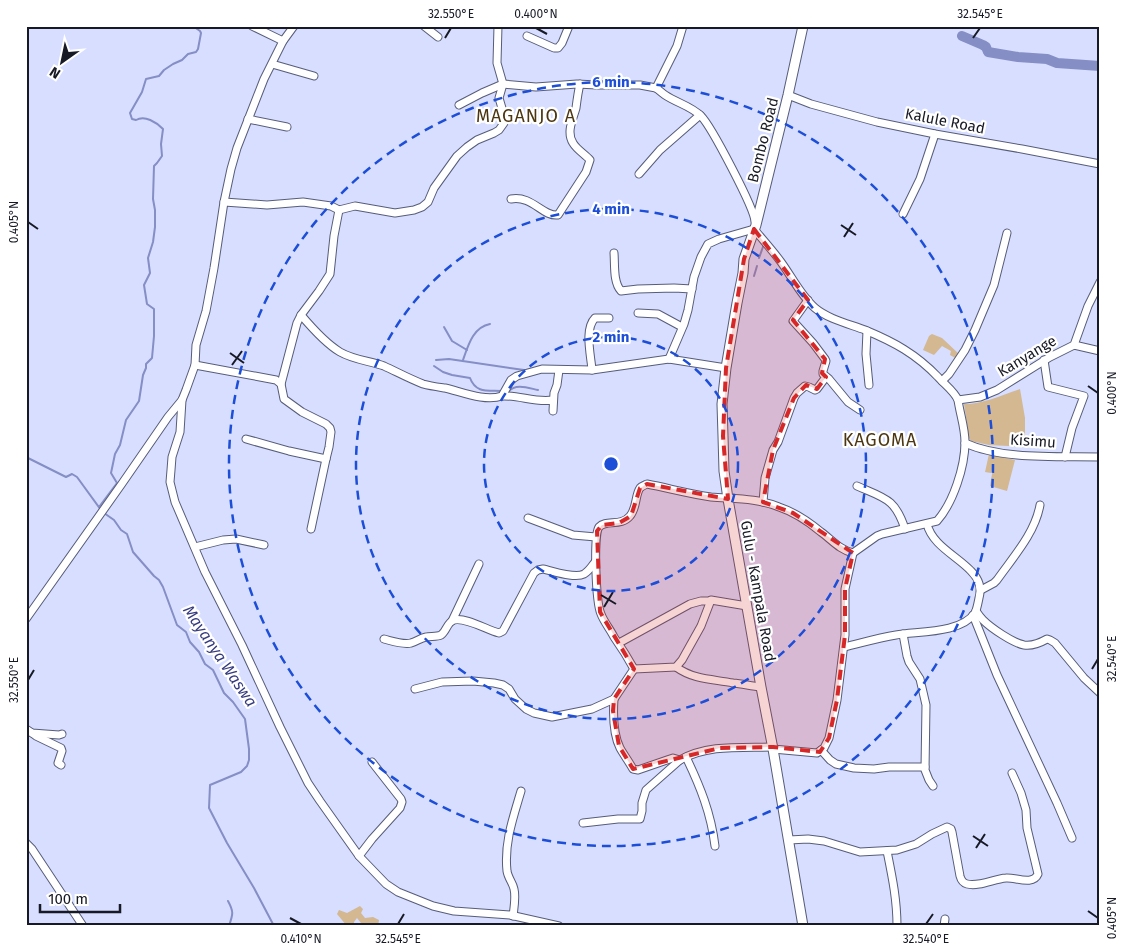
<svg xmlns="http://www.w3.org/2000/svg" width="1126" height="952" font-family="'Fira Sans',sans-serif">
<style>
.green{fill:#d3b891}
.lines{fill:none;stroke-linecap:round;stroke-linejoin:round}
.stream{stroke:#858ec5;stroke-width:2}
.river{stroke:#858ec5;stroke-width:10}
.minor-casing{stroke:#575c78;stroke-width:9}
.major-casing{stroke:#575c78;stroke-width:11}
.minor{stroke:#fff;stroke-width:7}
.major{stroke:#fff;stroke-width:9}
.marked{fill:#d62828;fill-opacity:0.2;stroke:#d62828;stroke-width:4;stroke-dasharray:10 6;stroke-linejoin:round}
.ticks{fill:none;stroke:#171925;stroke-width:2}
.ring{fill:none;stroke:#1d4ed8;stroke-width:2.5;stroke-dasharray:9 6}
.labels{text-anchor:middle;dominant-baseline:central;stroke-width:4.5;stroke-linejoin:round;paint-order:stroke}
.street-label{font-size:15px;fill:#171925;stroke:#fff}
.water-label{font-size:16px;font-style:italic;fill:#373c7f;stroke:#fff}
.quarter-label{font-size:18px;letter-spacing:1px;fill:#4c3611;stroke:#fff}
.centre{fill:#1d4ed8;stroke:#fff;stroke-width:2.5}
.ring-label{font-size:15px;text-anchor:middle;font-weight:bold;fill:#1d4ed8;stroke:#fff;stroke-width:4.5;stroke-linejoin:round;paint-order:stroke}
.neatline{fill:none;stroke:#171925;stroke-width:2}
.ticks-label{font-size:12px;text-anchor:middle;fill:#171925}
</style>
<rect width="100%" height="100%" fill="#d7deff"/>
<g class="green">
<polygon points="932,334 942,338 960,355 957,359 950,355 951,351 942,346 934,355 923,350 929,336"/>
<path d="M 1020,389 L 1025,418 L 1025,447 L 989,445 L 971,441 L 969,438 L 964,404 C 983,404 1002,395 1020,389 Z"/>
<polygon points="989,454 1015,460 1007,491 990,486 994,462 991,473 985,472"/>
<polygon points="360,906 363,909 361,913 365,918 373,917 379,920 378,926 360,926 361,923 357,918 354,922 354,926 347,926 337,914 339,910 347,913"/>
</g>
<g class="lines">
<g class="stream">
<polyline points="759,258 764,244"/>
<polyline points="754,276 757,266"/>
<polyline points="444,327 452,341 467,350"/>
<polyline points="436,360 449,359 524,370"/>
<path d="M 463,360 C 468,346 473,327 490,324"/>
<path d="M 434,366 L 443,372 L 452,375 L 470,378 C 476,394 489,390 502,391"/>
<path d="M 508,392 C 516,383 528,388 538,390"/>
<polyline points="26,457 66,477 72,474 77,477 101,510"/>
<path d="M 99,507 L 117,483 L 111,473 L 115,454 L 120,445 L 126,420 L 139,401 L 143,375 L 146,368 L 146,364 L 152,358 L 154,336 L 154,309 L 147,304 L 144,285 L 150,273 L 148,258 L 153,242 L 155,227 L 155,210 L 153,199 L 154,166 L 157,163 L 162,156 L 161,144 L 163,129 C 156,122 145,115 136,120 L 132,119 L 130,113 L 142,92 L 146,79 L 159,76 L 164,70 L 173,64 L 182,60 L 188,54 L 196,52 L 198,49 L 201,33 L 200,31 L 193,26"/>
<polyline points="104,513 114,520 121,530 127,534 133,552 154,576 159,580 163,587 177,625 186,632 190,642 199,652 205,664 213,670 224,693 233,702 245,719 249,749 249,760 247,766 241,772 210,785 209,808 227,843 254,888 274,926"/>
<path d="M 228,901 C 234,912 233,914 229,926"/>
</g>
<polyline class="river" points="962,36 983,45 986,47 988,52 1018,57 1047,59 1057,63 1100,66"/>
<defs>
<g id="minor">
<polyline points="252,26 283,41"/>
<polyline points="424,26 438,37"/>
<polyline points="527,36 554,48 558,48 562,43 569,26"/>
<polyline points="272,64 314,76"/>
<path d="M 656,88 C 659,90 662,93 665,95 C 677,103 691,106 701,116 C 711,126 755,209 755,222"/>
<polyline points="788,95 811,104 877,122 935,134 1022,149 1100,164"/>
<polyline points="459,105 482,93 503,84 536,87 577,84 597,85 640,85 656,88 677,46 683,26"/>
<polyline points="248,119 287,127"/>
<polyline points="639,174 660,150 700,115"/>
<path d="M 511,199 C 532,195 543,217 558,215 L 586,172 L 590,160 C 585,154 577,150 573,143 C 566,132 573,119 576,108 C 577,100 578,92 580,84"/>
<polyline points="224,202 267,205 303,202 331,206 339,210 355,206 395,213 414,210 422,207 428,202 434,188 457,156 467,147 477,140 494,133 499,130 504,123 504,115 499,98 503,84 497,63 498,26"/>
<polyline points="903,214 920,179 935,134"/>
<path d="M 614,253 C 615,265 613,282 621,291 L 638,289 L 674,288 L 692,289"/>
<polyline points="808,300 793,321 813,343 825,359 826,361 823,371 823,374 829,379 848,402 860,410"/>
<polyline points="638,313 658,314 682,327"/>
<path d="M 301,315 C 312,328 325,343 340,352 C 354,360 370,361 384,366 C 397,372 410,379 423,384 C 430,386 438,387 445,388 C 462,392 485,402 502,396 L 511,380 L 517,376 L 542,369 L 592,370 L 669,359 L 726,368"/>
<polyline points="867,331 866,354 869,385"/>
<polyline points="1074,345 1100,351"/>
<polyline points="1044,360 1048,387 1084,396 1072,428 1065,457"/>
<polyline points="195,365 276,380 281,384 284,399 302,412 326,424 330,428 331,432 329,447 326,459 311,529"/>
<path d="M 592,370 C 591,356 584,329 595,318 L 609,318"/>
<polyline points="942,381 949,374 965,350 975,330 994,285 1007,233"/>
<polyline points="281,384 297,323 301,315 319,291 330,274 334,236 339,210"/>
<path d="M 502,396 C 519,395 536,403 553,400"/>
<polyline points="182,400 180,432 172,457 171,470 170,482 175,502 205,572 242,645 280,727 308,783 320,801 359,856 386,884 398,892 433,906 454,911 510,915 559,926"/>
<polyline points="958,400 980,397 997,390 1050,357 1074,345 1088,306 1100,282"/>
<polyline points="553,411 554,393 557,385 559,370"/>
<polyline points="246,439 289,451 326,459"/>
<path d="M 965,443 C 1002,460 1059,456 1100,457"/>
<path d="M 857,486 C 884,498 895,498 905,529"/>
<polyline points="763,502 765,478 773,450 778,442 794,398 797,393 805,386 809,387 815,390 817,389 826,377"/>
<polyline points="528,518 573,535 596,537"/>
<polyline points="195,547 223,540 236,539 264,545"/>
<path d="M 981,590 L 994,583 L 997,580 C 1014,556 1035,533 1040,505"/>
<path d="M 976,611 C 978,614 980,617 983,620 C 991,628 1013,643 1024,645 C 1031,646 1040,643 1047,639 L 1050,640 L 1055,643 L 1084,678 L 1100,693"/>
<polyline points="973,615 997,675 1057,803 1072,838"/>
<polyline points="26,619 121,485 168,417 182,400 186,390 195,365 196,345 206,311 214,268 224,202 231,169 237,148 264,79 283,41 294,26"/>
<polyline points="452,621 479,564"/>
<polyline points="903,634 907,656 909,662 920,679 926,705 925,770 929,780 933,786"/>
<path d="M 384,639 C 392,641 403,645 411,643 C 416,642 420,638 426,637 C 430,636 437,637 441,635 C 447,631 447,622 454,620 C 466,617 487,630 499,633 L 503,631 L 534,573 L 538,570 L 543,569 C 553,571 575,579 584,574 C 589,571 592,566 595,562"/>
<polyline points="619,643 690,604 701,601 709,601"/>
<path d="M 844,647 C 861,643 878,638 896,635 C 918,631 960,634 975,613 C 977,609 978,603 979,598 C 982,587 979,579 971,571 C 957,556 932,545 927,524"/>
<path d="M 676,667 C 694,680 713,679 733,683 C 743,684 751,686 761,687"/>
<path d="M 634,669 C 628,658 621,647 614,637 C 610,629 604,622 601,614 C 596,603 593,535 599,527 C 606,519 621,527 630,516 C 637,508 635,495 640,488 C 642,486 645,485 647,484 C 668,488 690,494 711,497 C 734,499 757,498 779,507 C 794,512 809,522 821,532 C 832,540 840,550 853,553 L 877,536 L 882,534 L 937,521 C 953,503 965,467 965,442 C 965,428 960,414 958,400 C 954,391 945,385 938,377 C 916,354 894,342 865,330 C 849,324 828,319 815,308 C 801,296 792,277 781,262 C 773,251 763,240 754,229 L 719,239 L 708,244 L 701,257 L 694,277 L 688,310 L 684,324 L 669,359"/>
<polyline points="634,669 676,667 682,660 701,626 711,600 747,606"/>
<polyline points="415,689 442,682 473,681 494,683 503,685 509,689 515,699 526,709 534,713 552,717 592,709 614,699 634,669"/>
<path d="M 614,699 C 613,714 613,734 620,748 C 624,755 629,762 633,769 L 638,770 L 667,760 L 673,758 L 680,760"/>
<polyline points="26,729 32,733 59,735 62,734"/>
<polyline points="32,733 36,736 61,748 62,751 58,763 61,765"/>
<polyline points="773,749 817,753 824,748 829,738 837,700 845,635 845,589 853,553"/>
<polyline points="821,750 830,760 836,764 854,768 874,769 889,767 925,767"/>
<path d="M 686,757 C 700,786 711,813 715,846"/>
<path d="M 583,823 L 618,819 L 640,819 L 642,811 L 642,803 L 646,790 L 680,760 C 708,744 742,748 773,747"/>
<path d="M 789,840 L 808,839 L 824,841 L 860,852 L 897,850 L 916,844 L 932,834 L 947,827 L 951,829 L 952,832 L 960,876 C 961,880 963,883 967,884 C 979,887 994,879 1006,878 C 1015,877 1033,886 1038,874 L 1027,828 L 1026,810 L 1021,793 L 1012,773"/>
<polyline points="26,843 32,849 83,926"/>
<path d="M 887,851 C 892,876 897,899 897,926"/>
<polyline points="359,856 372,839 400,808 402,802 401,799 372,762"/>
<path d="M 513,916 C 514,908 516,897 514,889 C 513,883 508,878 507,871 C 504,843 513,818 521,791"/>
<polyline points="944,926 945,919"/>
</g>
<polyline id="major" points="803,926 773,749 761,687 728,499 724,471 723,436 722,404 726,368 737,303 743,273 744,259 756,225 788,95 803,26"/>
</defs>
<use href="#minor" class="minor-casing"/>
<use href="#major" class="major-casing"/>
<use href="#minor" class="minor"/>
<use href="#major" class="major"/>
</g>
<path class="marked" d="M 754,229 L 808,300 L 793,320 L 825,359 L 822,373 L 826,377 L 817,389 L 806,385 L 794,398 L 773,450 L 763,502 L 793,513 L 853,553 L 845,589 L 845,635 L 837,700 L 829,738 L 820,752 L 773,747 L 720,748 L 633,769 L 619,746 L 613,711 L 614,699 L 634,669 L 600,612 L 597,531 L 602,525 L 619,523 L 631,516 L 640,488 L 647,484 L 728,499 L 723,436 L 726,368 L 744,259 Z"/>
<path class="ticks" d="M 536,28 L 547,34M 445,38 L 451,28M 973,38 L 980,28M 28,222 L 38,229M 841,225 L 856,235M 844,237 L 853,223M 230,353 L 244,363M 232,365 L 242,351M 1088,386 L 1098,393M 601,595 L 616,604M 604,607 L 613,592M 1092,669 L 1098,659M 28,680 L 34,670M 973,836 L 988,846M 976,848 L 985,834M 1088,911 L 1098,918M 290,918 L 301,924M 398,924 L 404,914M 926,924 L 933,914"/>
<g class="ring">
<circle cx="611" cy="464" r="127"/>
<circle cx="611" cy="464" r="255"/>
<circle cx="611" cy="464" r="382"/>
</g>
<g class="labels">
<g class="street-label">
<text transform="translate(945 121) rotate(11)">Kalule Road</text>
<text transform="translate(763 140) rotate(-76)">Bombo Road</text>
<text transform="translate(1027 356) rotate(-31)">Kanyange</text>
<text transform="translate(1033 441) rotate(4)">Kisimu</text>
<text transform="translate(758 591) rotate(80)">Gulu - Kampala Road</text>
</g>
<g class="water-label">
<text transform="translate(220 656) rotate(56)">Mayanya Waswa</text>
</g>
<g class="quarter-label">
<text x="526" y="116">MAGANJO A</text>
<text x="880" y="440">KAGOMA</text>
</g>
</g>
<circle cx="611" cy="464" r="8" class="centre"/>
<g class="ring-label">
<text x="611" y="87">6 min</text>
<text x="611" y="214">4 min</text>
<text x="611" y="342">2 min</text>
</g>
<rect width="1126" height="952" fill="none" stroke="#ffffff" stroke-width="55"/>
<g transform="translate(62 62) rotate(213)" stroke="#ffffff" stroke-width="4" paint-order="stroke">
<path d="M0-4L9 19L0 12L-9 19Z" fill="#171925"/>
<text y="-8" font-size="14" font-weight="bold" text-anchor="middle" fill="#171925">N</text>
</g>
<path d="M40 904v8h80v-8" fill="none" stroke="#171925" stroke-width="2.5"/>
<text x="48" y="904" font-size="15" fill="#171925" stroke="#ffffff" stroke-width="4" paint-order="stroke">100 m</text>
<rect x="28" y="28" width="1070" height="896" class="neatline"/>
<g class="ticks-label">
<text x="451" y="18">32.550°E</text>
<text x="536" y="18">0.400°N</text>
<text x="980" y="18">32.545°E</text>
<text transform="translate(14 222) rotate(-90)" y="4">0.405°N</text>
<text transform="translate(1112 393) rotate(-90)" y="4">0.400°N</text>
<text transform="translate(1112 659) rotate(-90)" y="4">32.540°E</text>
<text transform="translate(14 680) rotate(-90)" y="4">32.550°E</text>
<text transform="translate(1112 918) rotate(-90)" y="4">0.405°N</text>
<text x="301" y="943">0.410°N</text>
<text x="398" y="943">32.545°E</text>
<text x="926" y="943">32.540°E</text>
</g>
</svg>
